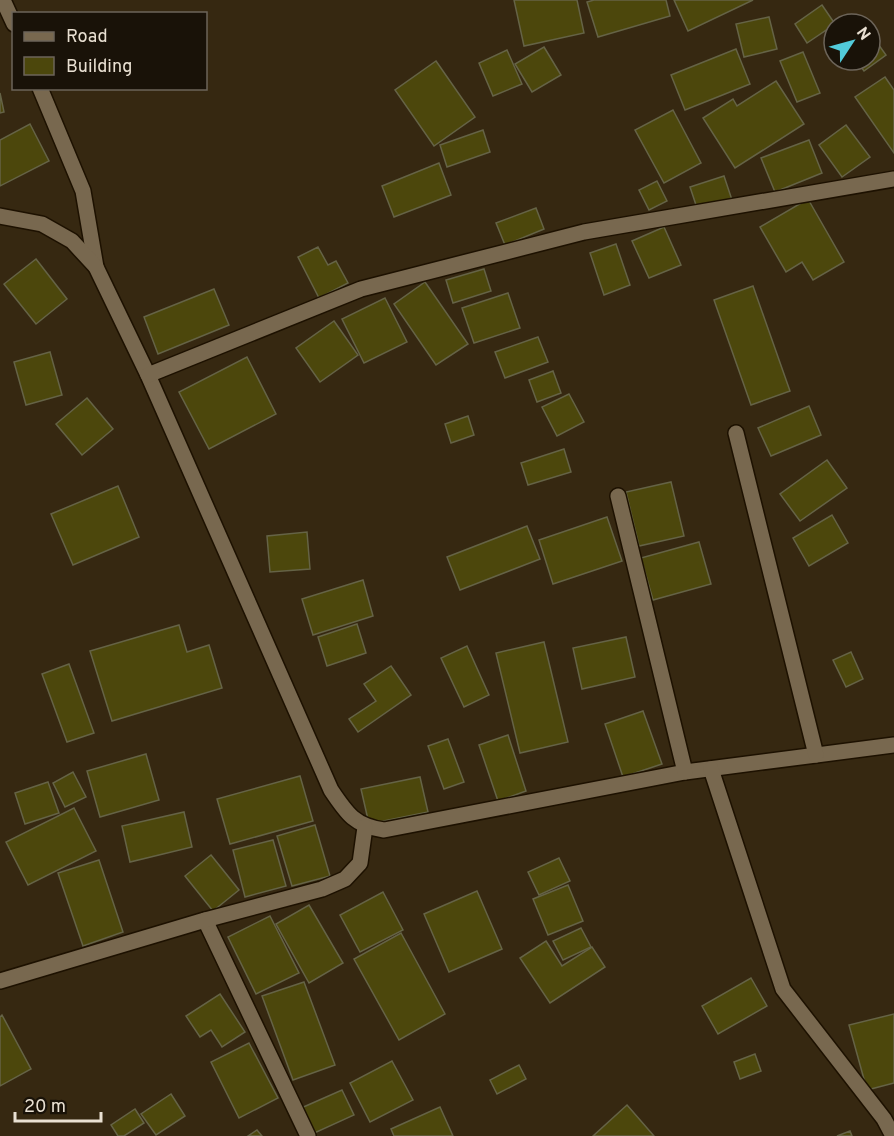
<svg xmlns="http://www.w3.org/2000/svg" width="894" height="1136" font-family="Overpass,sans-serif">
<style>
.building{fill:#4c470c;stroke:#656346;stroke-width:1.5}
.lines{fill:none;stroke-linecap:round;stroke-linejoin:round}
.minor-casing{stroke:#1d1100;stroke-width:18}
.minor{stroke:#78684f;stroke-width:15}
</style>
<rect width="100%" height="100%" fill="#362811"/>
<g class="building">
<polygon points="514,0 577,0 584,33 524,46"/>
<polygon points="594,0 666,0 670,16 598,37 587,2"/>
<polygon points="674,0 753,0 688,31"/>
<polygon points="822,5 835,24 807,43 795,24"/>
<polygon points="769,17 777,49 744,57 736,24"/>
<polygon points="871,34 886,55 864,71 856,60 870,60"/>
<polygon points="544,47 561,75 532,92 515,64"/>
<polygon points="736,49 750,84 685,110 671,75"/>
<polygon points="507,50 522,84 493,96 479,63"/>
<polygon points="803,52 820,93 797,102 780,61"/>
<polygon points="436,61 475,117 434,146 395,90"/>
<polygon points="885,77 894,90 894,153 855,97"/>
<polygon points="776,81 804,124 735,168 703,118 733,99 737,106"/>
<polygon points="0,93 4,112 0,113"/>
<polygon points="673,110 701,163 664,183 635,130"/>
<polygon points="30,124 49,161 0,186 0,140"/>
<polygon points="846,125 870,157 842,177 819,145"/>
<polygon points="483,130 490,152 447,167 440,145"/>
<polygon points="809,140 822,173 775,192 761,158"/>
<polygon points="439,163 451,195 394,217 382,186"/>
<polygon points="724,176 732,200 698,211 690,187"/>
<polygon points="657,181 667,201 649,210 639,190"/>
<polygon points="808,199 844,262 813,280 802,262 786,272 760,227"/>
<polygon points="536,208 544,229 505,245 496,223"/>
<polygon points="664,227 681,265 649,278 632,241"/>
<polygon points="616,244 630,285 604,295 590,253"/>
<polygon points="318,247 328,265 336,261 348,283 319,298 298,257"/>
<polygon points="36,259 67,299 36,324 4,284"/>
<polygon points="484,269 491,291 453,303 446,280"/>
<polygon points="425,282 468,344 436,365 394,304"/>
<polygon points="753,286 790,391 751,405 714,300"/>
<polygon points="214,289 229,325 158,354 144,317"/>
<polygon points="508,293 520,328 474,343 462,308"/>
<polygon points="385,298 407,342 364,363 342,319"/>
<polygon points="334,321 358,355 320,382 296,348"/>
<polygon points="538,337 548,362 505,378 495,352"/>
<polygon points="50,352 62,395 26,405 14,362"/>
<polygon points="247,357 276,414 209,449 179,392"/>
<polygon points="553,371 561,393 537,402 529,380"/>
<polygon points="569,394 584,422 557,436 542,407"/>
<polygon points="87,398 113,429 82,455 56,424"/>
<polygon points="809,406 821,435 771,456 758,428"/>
<polygon points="468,416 474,435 451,443 445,424"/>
<polygon points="564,449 571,472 528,485 521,463"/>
<polygon points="827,460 847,488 800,521 780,494"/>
<polygon points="671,482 684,536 639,546 626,492"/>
<polygon points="118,486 139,537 73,565 51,514"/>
<polygon points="832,515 848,543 809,566 793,538"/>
<polygon points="607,517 622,561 553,584 539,540"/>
<polygon points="527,526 540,559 460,590 447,557"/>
<polygon points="307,532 310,569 270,572 267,536"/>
<polygon points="699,542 711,584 653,600 641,558"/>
<polygon points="363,580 373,616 313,635 302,599"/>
<polygon points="357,624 366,653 327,666 318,637"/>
<polygon points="179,625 187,652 209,645 222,688 112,721 90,651"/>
<polygon points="626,637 635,677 582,689 573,648"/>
<polygon points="544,642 568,742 520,753 496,653"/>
<polygon points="467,646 489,695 464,707 441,658"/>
<polygon points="851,652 863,679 846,687 833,660"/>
<polygon points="69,664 94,733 67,742 42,674"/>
<polygon points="391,666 411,695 358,732 349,719 376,701 364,684"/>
<polygon points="643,711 662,764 623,777 605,724"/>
<polygon points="508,735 526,791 498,801 479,745"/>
<polygon points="448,739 464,782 444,789 428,746"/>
<polygon points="146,754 159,800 100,817 87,771"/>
<polygon points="73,772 86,797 65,807 53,783"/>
<polygon points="300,776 313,821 230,844 217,799"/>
<polygon points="420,777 428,812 369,824 361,789"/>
<polygon points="48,782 59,813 25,824 15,793"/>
<polygon points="74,808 96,851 28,885 6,842"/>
<polygon points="184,812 192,847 130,862 122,826"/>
<polygon points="315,825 330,876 292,886 277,836"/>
<polygon points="273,840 286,886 245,897 233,850"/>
<polygon points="211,855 239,890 213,911 185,876"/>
<polygon points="559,858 570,881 539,895 528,872"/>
<polygon points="99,860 123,932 83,946 58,873"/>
<polygon points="568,885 583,921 548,935 533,899"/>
<polygon points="477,891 502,949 449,972 424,914"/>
<polygon points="383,892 403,930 360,952 340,915"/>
<polygon points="309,905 343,963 309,983 276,924"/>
<polygon points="270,916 299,973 256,994 228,937"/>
<polygon points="581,928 591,947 563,960 553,941"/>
<polygon points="401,933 445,1014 399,1040 354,959"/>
<polygon points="546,941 562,966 592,947 605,967 550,1003 520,958"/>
<polygon points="751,978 767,1006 718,1034 702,1006"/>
<polygon points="304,982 335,1065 293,1080 262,996"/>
<polygon points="220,994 245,1032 222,1047 211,1030 200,1037 186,1016"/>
<polygon points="894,1014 894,1083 867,1090 849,1025"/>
<polygon points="2,1015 31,1069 0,1086 0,1017"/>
<polygon points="249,1043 278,1098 239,1118 211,1062"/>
<polygon points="755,1054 761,1071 740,1079 734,1062"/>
<polygon points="392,1061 413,1100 370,1122 350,1083"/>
<polygon points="519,1065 526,1079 497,1094 490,1080"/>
<polygon points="342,1090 354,1115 310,1135 299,1109"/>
<polygon points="171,1094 185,1116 156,1135 141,1114"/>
<polygon points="627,1105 654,1136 593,1136"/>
<polygon points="440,1107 453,1136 394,1136 391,1129"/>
<polygon points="135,1109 144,1123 124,1136 118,1136 111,1125"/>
<polygon points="257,1130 262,1136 248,1136"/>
<polygon points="850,1131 852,1136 837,1136"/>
</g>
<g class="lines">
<defs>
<g id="minor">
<polyline points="3,0 14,24"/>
<polyline points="40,88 83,191 96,267"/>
<path d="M 0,216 L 42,224 L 72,241 L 96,267 L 148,375 L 331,790 C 347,814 355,826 384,830 L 685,772 L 894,745"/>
<polyline points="148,375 361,289 584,232 894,179"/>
<polyline points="736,433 816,755"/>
<polyline points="618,496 685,772"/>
<polyline points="711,769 783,989 884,1119 893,1136"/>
<polyline points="205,920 308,1136"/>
<polyline points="0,981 205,920 322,889 345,879 360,863 365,827"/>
</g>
</defs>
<use href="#minor" class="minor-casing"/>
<use href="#minor" class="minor"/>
</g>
<rect x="12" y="12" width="195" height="78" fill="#191208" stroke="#6c6459" stroke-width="1.5"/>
<rect x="24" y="32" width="30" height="9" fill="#78684f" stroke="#6c6459" stroke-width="1.5"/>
<text x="66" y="42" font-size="18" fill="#e9e0d2">Road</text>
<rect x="24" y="57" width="30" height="18" fill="#4c470c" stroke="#6c6459" stroke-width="1.5"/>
<text x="66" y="72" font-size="18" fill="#e9e0d2">Building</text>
<g transform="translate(852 42) rotate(54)"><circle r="28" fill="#191208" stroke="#6c6459" stroke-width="1.5"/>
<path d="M0-4.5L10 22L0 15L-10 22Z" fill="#52cbda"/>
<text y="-9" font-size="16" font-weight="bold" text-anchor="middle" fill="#e9e0d2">N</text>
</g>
<path d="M15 1112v9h86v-9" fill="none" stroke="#e9e0d2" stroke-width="3"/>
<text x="24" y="1112" font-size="18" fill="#e9e0d2" stroke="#191208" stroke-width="4.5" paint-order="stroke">20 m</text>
</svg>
